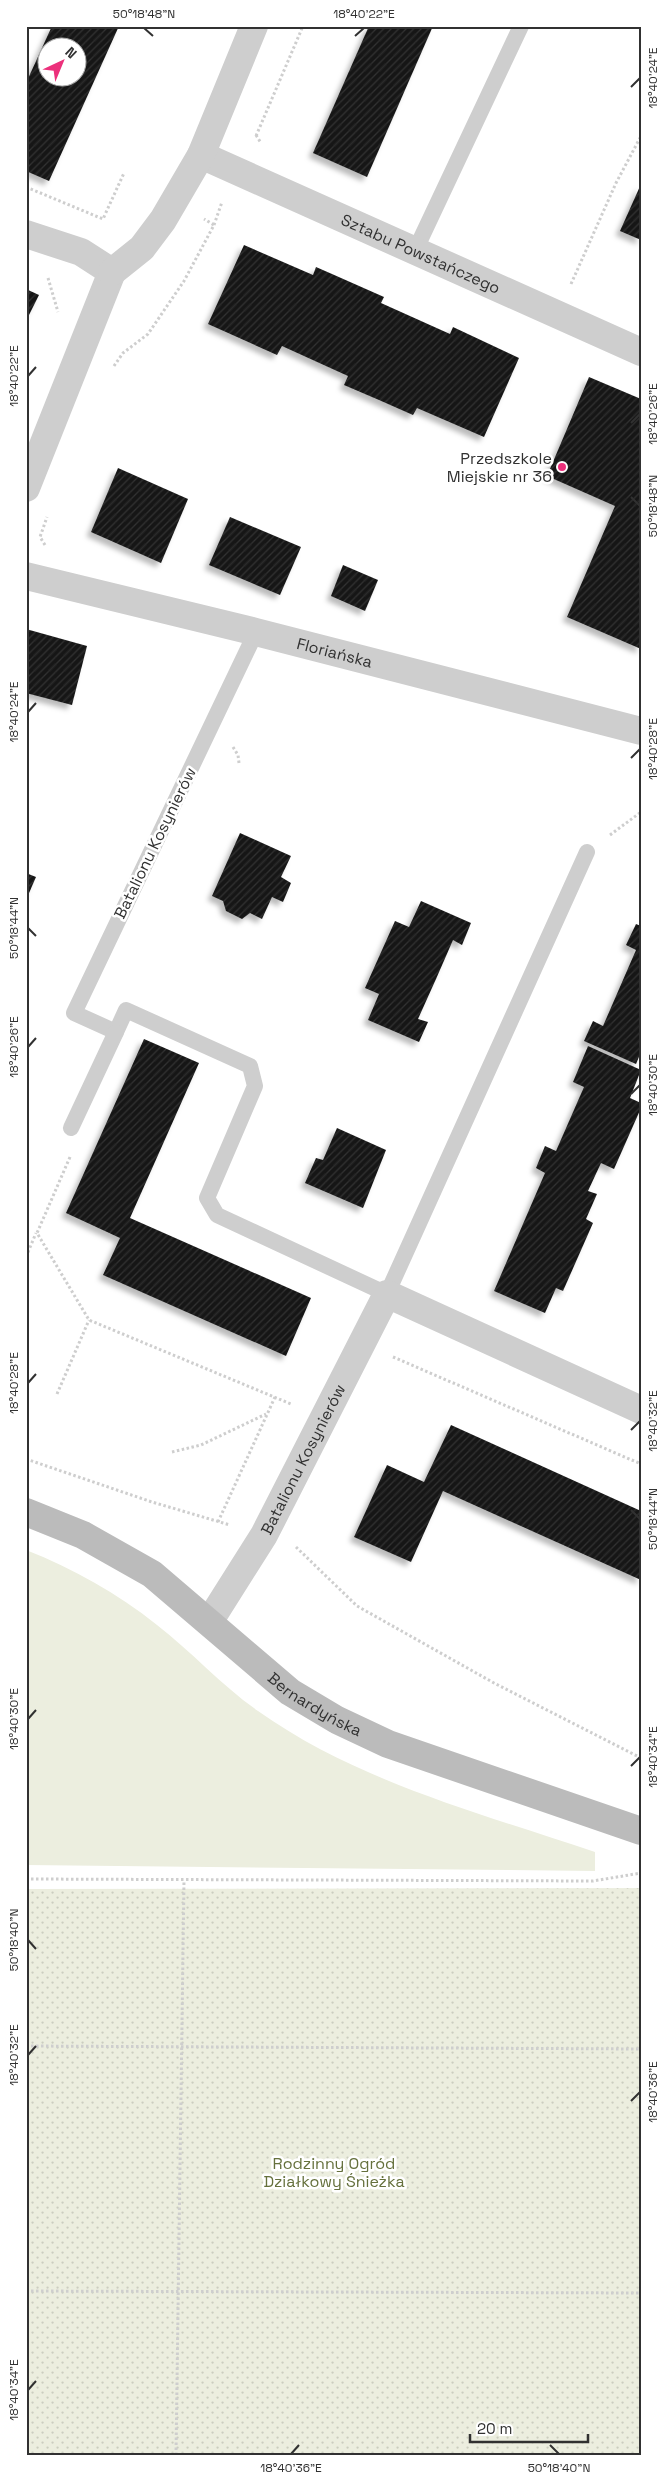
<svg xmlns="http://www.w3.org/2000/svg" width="667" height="2481" font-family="'Space Grotesk',sans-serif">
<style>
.green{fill:#eceedf}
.garden{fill:url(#garden-dots)}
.building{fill:url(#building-hatch);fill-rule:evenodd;filter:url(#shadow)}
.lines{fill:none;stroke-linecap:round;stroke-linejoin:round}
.path{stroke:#cecece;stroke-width:3;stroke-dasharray:2.5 2.5;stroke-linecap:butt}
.lane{stroke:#cecece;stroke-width:16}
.street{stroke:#cecece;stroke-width:28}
.secondary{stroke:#bbb;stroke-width:28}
.ticks{fill:none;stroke:#313131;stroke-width:2}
.poi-dot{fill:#ec307b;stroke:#fff;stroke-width:2}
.labels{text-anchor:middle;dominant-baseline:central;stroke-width:5;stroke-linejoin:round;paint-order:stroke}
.street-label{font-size:16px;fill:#313131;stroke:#fff}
.poi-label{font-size:16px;fill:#313131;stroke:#fff;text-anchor:end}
.park-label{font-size:16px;fill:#65703c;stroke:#fff}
.neatline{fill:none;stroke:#313131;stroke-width:2}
.ticks-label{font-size:12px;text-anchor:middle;fill:#313131}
</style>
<defs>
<pattern id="garden-dots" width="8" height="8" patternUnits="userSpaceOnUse" patternTransform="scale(1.25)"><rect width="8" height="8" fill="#eceedf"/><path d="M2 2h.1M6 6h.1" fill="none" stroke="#cbcdc0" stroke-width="1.8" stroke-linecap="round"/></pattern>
<pattern id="building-hatch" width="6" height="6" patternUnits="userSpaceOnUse" patternTransform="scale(1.25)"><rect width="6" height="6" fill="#181818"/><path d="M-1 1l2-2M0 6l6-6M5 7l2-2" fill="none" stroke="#313131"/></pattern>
<filter id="shadow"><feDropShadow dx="-4.5" dy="4.5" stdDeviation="2.5" flood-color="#0004"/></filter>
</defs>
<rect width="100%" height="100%" fill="#fff"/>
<path class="green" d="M 26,1550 C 74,1569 117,1593 157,1625 C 192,1652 222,1686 258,1711 C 358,1782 480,1813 595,1852 L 595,1871 L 26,1865 Z"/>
<polygon class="garden" points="641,1888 641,2455 26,2455 26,1889"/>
<g class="building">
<path d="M 52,26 L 119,26 L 49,181 L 26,171 L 26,83 ZM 48,48 L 78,48 L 78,78 L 48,78 Z"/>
<polygon points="369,26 433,26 367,177 313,153"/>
<polygon points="641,184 641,240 620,231"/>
<polygon points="244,245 313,275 316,267 332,274 384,297 381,303 450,334 453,327 519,358 484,437 417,408 413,415 379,400 344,385 348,376 282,346 277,355 208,324"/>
<polygon points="26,289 39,295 26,321"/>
<polygon points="589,377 641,399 641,649 567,617 615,506 547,476"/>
<polygon points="118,468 188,499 161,563 91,532"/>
<polygon points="230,517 301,547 280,595 209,565"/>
<polygon points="343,565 378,580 365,611 331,596"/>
<polygon points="26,629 87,646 72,705 26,693"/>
<polygon points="240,833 291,856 281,877 291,883 283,902 272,897 262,919 250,913 242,919 226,911 223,901 212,896"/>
<polygon points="26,873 36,877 26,900"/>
<polygon points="421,901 471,923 462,945 453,940 436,979 418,1019 428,1022 419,1042 368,1020 379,994 365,988 395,921 409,927"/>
<polygon points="636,924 641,926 641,1052 636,1064 584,1041 593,1021 603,1026 636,950 626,945"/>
<polygon points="144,1039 199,1063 130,1218 311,1298 286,1356 103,1275 120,1238 66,1213"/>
<polygon points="588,1046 641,1070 630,1098 641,1103 641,1108 614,1169 601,1163 588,1191 597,1194 586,1219 593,1223 563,1291 556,1288 545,1313 494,1291 545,1173 536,1168 545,1146 556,1151 584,1087 573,1082"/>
<polygon points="337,1128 386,1150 363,1208 305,1183 316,1158 323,1160"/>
<polygon points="451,1425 641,1511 641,1580 443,1491 411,1562 354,1537 387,1465 424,1482"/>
</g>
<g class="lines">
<g class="path">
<polyline points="256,135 261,143"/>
<polyline points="256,136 303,26"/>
<polyline points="26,187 103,219 124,173"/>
<polyline points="214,225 222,202"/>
<polyline points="48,278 58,312"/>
<polyline points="571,284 616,183 641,136"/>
<polyline points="114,366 123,353 148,334 184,281 214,225 204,219"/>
<polyline points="45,545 40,537 47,517"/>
<polyline points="233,747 238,755 239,763"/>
<polyline points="610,835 641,812"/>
<polyline points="70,1157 37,1233 89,1320 291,1404"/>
<polyline points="26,1257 36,1233"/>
<polyline points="393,1357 641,1464"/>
<polyline points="57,1394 89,1320"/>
<polyline points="172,1452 201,1445 266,1414"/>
<polyline points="26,1459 152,1502 230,1525"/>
<polyline points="218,1522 275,1397"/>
<polyline points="296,1547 357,1606 494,1683 641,1758"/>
<polyline points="26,1879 593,1881 641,1873"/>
<polyline points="26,2046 641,2049"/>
<polyline points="26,2291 641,2293"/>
<polyline points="176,2455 184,1880"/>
</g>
<g class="lane">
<polyline points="415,251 521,26"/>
<polyline points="256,632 74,1013 116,1032 126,1010 250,1066 255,1086 207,1198 217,1215 387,1294 587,852"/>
<polyline points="71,1128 116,1032"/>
</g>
<g class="street">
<path id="s1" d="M 201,155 L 641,352"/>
<polyline points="26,234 81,252 112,272 26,488"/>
<polyline points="112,272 142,248 163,220 201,155 254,26"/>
<path id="s2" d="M 26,576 L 256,632 L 641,731"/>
<path id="s3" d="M 209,1622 L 264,1535 L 387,1294 L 641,1410"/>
</g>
<path class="secondary" id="s4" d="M 26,1512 L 83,1535 L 152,1574 L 290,1692 L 337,1720 L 388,1744 L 641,1831"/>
</g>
<path class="ticks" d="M 144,28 L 153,36M 355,36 L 364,28M 631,87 L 640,78M 28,376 L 36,367M 631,423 L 640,414M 631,497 L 640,506M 28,712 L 36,703M 631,758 L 640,749M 28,928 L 36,936M 28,1047 L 36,1038M 631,1094 L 640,1085M 28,1383 L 36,1374M 631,1430 L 640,1421M 631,1510 L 640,1519M 28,1719 L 36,1710M 631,1766 L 640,1757M 28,1940 L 36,1949M 28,2055 L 36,2046M 631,2101 L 640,2092M 28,2390 L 36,2381M 550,2445 L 559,2454M 291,2454 L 299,2445"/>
<circle class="poi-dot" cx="562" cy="467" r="5"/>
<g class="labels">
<g class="street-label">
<text stroke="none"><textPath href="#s1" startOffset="241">Sztabu Powstańczego</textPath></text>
<text stroke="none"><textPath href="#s2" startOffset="318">Floriańska</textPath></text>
<text transform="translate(155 843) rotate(-64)">Batalionu Kosynierów</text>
<text stroke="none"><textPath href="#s3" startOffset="188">Batalionu Kosynierów</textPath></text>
<text stroke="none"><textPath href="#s4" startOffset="350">Bernardyńska</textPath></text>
</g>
<g class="poi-label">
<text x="552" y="458">Przedszkole<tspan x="552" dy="18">Miejskie nr 36</tspan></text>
</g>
<g class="park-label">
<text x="334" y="2163">Rodzinny Ogród<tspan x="334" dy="18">Działkowy Śnieżka</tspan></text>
</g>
</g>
<rect width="667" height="2481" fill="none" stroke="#ffffff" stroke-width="55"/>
<g transform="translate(62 62) rotate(44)"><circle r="24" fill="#ffffff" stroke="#adadad"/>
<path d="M0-4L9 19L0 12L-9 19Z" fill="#ec307b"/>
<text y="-8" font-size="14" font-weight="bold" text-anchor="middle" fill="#313131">N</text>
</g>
<path d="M470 2434v8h118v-8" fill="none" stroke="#313131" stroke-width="2.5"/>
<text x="477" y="2434" font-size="15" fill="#313131" stroke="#ffffff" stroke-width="4" paint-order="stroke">20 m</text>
<rect x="28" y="28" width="612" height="2426" class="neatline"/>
<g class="ticks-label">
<text x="144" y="18">50°18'48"N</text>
<text x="364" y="18">18°40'22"E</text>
<text transform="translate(653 78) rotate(-90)" y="4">18°40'24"E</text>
<text transform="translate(14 376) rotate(-90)" y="4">18°40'22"E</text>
<text transform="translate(653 414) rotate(-90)" y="4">18°40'26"E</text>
<text transform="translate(653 506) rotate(-90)" y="4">50°18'48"N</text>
<text transform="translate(14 712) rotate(-90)" y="4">18°40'24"E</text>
<text transform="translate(653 749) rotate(-90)" y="4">18°40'28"E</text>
<text transform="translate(14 928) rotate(-90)" y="4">50°18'44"N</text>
<text transform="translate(14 1047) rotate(-90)" y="4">18°40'26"E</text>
<text transform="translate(653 1085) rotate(-90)" y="4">18°40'30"E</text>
<text transform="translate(14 1383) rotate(-90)" y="4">18°40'28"E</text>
<text transform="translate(653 1421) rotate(-90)" y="4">18°40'32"E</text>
<text transform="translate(653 1519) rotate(-90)" y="4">50°18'44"N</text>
<text transform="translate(14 1719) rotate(-90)" y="4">18°40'30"E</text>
<text transform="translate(653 1757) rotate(-90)" y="4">18°40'34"E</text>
<text transform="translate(14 1940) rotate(-90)" y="4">50°18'40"N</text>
<text transform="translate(14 2055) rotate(-90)" y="4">18°40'32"E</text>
<text transform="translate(653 2092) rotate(-90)" y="4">18°40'36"E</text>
<text transform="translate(14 2390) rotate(-90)" y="4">18°40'34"E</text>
<text x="291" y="2472">18°40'36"E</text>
<text x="559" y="2472">50°18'40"N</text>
</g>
</svg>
